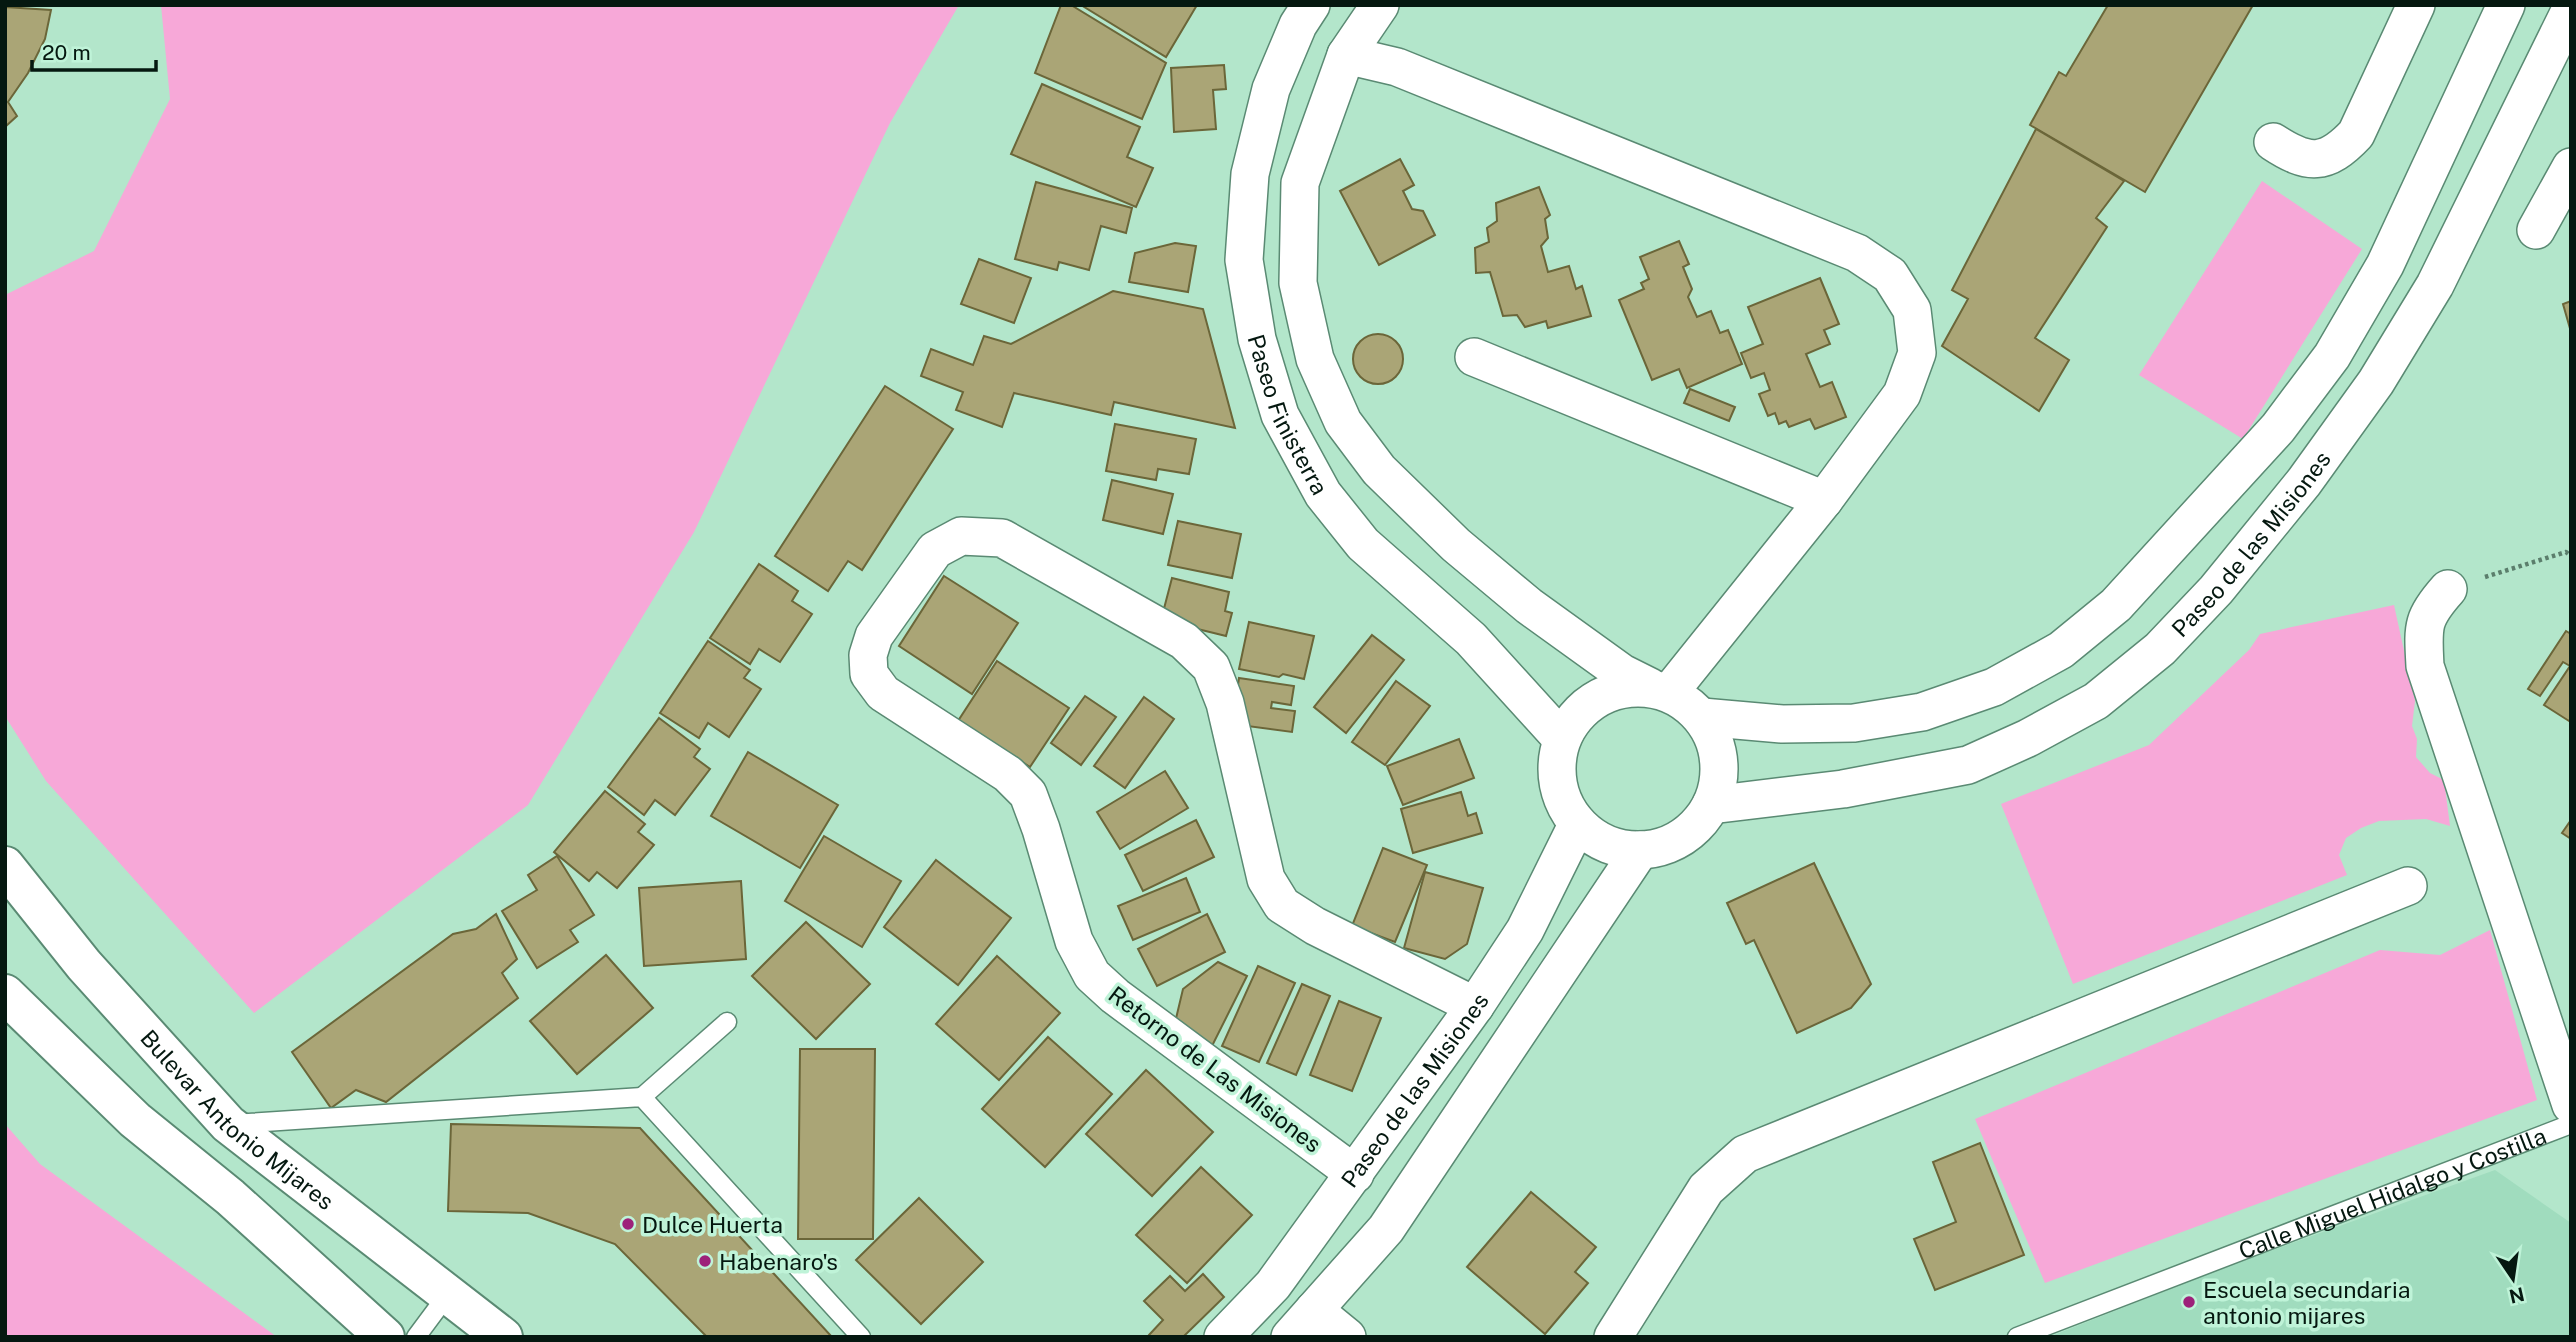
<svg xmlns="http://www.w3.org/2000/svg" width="2576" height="1342" font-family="'Public Sans',sans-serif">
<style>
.built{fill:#a0dcbe}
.green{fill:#f7a8d8}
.building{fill:#aaa576;stroke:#6b6639;stroke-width:2}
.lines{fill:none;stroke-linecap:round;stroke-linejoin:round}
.service-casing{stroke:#5a8a73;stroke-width:21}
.minor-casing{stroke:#5a8a73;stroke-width:40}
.secondary-casing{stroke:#5a8a73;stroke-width:42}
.path{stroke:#5b7e6c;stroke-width:4.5;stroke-dasharray:3.5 3.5;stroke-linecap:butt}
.service{stroke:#fff;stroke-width:18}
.minor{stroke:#fff;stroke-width:37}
.secondary{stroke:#fff;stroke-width:38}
.poi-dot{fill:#9d227a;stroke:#bff3d8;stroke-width:2.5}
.labels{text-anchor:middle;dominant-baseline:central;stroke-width:7;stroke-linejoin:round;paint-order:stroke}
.street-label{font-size:23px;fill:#051810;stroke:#bff3d8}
.poi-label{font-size:23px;fill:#051810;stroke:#bff3d8;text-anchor:start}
</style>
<rect width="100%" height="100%" fill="#b3e6cb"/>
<polygon class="built" points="2495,1170 2571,1223 2571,1337 2049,1337 2226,1267"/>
<g class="green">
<polygon points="161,5 959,5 890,123 694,532 528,805 254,1013 46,781 5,716 5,295 94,251 170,99"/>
<polygon points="2262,181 2362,249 2243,439 2139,375"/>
<polygon points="2394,605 2415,701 2412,726 2417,739 2416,757 2430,773 2444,780 2450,826 2426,819 2379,821 2361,828 2346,838 2339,855 2347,875 2073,984 2001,804 2149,745 2249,650 2260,634"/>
<polygon points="2490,930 2537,1100 2045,1283 1975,1119 2380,950 2440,955"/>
<polygon points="5,1124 40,1164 277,1337 5,1337"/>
</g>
<g class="building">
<polygon points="1061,5 1071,5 1166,63 1142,119 1035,73"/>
<polygon points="1081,5 1197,5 1166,57"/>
<polygon points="2108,5 2253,5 2145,192 2030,125 2059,72 2066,76"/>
<polygon points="5,7 51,10 45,39 28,73 8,102 17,116 5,127"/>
<polygon points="1224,65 1226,89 1213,90 1216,129 1174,132 1171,68"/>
<polygon points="1042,84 1140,127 1127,157 1153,168 1136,207 1011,154"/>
<polygon points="2036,129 2124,181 2096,218 2107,227 2035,338 2069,360 2039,411 1942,346 1968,299 1952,290"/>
<polygon points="1400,159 1414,185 1403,191 1412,209 1423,211 1435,235 1379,265 1340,191"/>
<polygon points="1036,182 1132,208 1126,233 1101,226 1089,270 1059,262 1057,270 1015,259"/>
<polygon points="1539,187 1550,215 1545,219 1548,238 1541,246 1548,272 1569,266 1576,289 1582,286 1591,316 1548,328 1546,321 1525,327 1517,315 1503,316 1490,272 1476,273 1475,248 1489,242 1487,228 1497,221 1496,203"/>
<polygon points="1679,241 1689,264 1683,267 1692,289 1688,297 1697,317 1711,311 1720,333 1728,330 1742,364 1687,388 1679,369 1652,380 1619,300 1644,289 1641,283 1649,279 1640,257"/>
<polygon points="1175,243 1196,246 1188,292 1129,282 1135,253"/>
<polygon points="979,259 1031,278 1014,323 961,304"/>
<polygon points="1820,278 1839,324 1824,330 1830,344 1806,354 1820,387 1832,382 1846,417 1815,429 1810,419 1789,427 1786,421 1779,424 1775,413 1768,416 1759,394 1770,390 1764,373 1751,378 1741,353 1763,344 1748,307"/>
<polygon points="1113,291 1203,309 1235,428 1114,402 1111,415 1014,393 1002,427 956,410 963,392 921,376 931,349 973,365 984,336 1011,344"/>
<polygon points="2571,301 2571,332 2563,304"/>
<circle cx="1378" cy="359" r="25"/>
<polygon points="885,386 953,429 862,570 848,561 828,591 775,556"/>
<polygon points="1690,389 1735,407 1729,421 1684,403"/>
<polygon points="1115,424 1196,439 1189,474 1158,469 1156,480 1106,471"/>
<polygon points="1112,480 1173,494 1163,534 1103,520"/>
<polygon points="1178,521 1241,534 1232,578 1168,565"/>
<polygon points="759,564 798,591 792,601 812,614 780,662 759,649 750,664 710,638"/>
<polygon points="944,576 1018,623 972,694 899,646"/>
<polygon points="1172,578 1229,592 1225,611 1232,613 1226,636 1161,620"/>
<polygon points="1249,622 1314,636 1304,679 1283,674 1279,677 1239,669"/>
<polygon points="2566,631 2571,634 2571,718 2569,721 2544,705 2570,666 2563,662 2540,696 2528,689"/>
<polygon points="1372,635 1404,660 1346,733 1314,707"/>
<polygon points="708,641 750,670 744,678 761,689 729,737 708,723 699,738 660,713"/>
<polygon points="997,661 1069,708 1030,767 958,721"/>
<polygon points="1239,678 1294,686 1291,705 1272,702 1271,708 1295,711 1292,732 1232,724"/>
<polygon points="1396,681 1430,706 1385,765 1352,742"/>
<polygon points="1085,696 1116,717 1081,765 1051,743"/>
<polygon points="1144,697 1174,719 1125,788 1094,766"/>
<polygon points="659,718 700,749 694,757 710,769 675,815 655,800 644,815 608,787"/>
<polygon points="1459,739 1474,778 1403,805 1387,766"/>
<polygon points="748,752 838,805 800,868 711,816"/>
<polygon points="1165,771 1188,808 1120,849 1097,812"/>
<polygon points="605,791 645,824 638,832 654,845 617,888 597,872 589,881 554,852"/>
<polygon points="1461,792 1468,816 1476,813 1482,833 1413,853 1401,809"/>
<polygon points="1196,820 1214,857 1143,891 1125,855"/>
<polygon points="2571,820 2571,839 2562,833"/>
<polygon points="824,836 901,881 862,947 785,901"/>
<polygon points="1383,848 1427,865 1395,942 1352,926"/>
<polygon points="557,856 594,915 570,930 578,942 537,968 502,911 537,890 528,875"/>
<polygon points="936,860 1011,918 958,985 884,927"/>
<polygon points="1814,863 1871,984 1851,1008 1797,1033 1754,940 1746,944 1727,903"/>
<polygon points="1425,872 1483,888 1467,944 1445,959 1404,948"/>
<polygon points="1186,878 1200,912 1133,940 1118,906"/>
<polygon points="741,881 746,959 644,966 639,888"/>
<polygon points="496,914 517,959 502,973 518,998 386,1102 356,1090 331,1108 292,1052 453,934 476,929"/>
<polygon points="1207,914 1225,952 1157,986 1138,949"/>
<polygon points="806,922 870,984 816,1039 752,976"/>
<polygon points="606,955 653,1008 577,1074 530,1021"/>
<polygon points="997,956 1060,1013 999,1080 936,1024"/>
<polygon points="1218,962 1247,976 1212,1046 1174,1027 1183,989"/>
<polygon points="1258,966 1295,983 1259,1062 1222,1046"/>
<polygon points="1302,984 1330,996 1296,1075 1267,1063"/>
<polygon points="1339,1001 1381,1018 1352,1091 1310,1075"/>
<polygon points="1048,1037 1112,1094 1045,1167 982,1109"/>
<polygon points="800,1049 875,1049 873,1239 798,1239"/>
<polygon points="1146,1070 1213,1132 1152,1196 1086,1134"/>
<polygon points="451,1124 640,1128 832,1337 707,1337 615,1244 528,1213 448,1211"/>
<polygon points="1980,1143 2024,1255 1935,1290 1914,1239 1956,1222 1933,1162"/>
<polygon points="1201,1167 1252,1215 1187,1283 1136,1235"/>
<polygon points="1531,1192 1596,1247 1575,1272 1588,1283 1545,1334 1467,1267"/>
<polygon points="919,1198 983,1262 921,1324 856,1260"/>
<polygon points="1203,1274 1224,1297 1183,1337 1150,1337 1149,1335 1163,1320 1144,1301 1170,1276 1185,1291"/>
</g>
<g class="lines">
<defs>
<g id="service">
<polyline points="642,1097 727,1022"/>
<polyline points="233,1124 642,1097 861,1337"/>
<polyline points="416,1337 448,1294"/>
<path id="s1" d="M 2017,1337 L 2571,1124"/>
</g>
<g id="minor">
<path id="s2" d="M 1311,5 L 1298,25 L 1271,89 L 1250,174 L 1244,260 L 1257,339 L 1280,415 L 1323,494 L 1363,544 L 1471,639 L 1561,738"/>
<polyline points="1380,5 1346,55 1300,183 1298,283 1315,359 1343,422 1379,470 1456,545 1529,606 1622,673 1650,687"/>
<polyline points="1346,55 1397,67 1857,253 1890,275 1912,310 1917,353 1902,394 1824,500 1669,693"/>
<path d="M 2273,142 C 2308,165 2326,166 2356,134 L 2416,5"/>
<polyline points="2536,230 2571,167"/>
<polyline points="1474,357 1824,500"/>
<path d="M 2448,589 C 2421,619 2423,627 2425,666 L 2571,1105"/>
<circle cx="1638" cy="769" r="81"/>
<polyline points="1702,717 1782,724 1854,723 1922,712 1994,687 2061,650 2116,605 2278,428 2332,356 2385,265 2506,5"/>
<path id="s3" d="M 1711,805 L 1843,789 L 1968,765 L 2028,738 L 2096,701 L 2160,649 L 2216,590 L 2304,482 L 2376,382 L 2435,285 L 2571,9"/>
<polyline points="1355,1174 1115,996 1092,975 1074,941 1041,829 1028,794 1008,774 883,693 869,674 868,655 874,636 935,550 961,536 1002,538 1184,641 1211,667 1225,703 1266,879 1282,905 1315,926 1475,1006"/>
<polyline points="1314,1310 1347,1337"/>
<path id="s4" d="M 1223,1337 L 1273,1285 L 1475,1006 L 1525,930 L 1577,825"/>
<polyline points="1290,1337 1386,1229 1640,850"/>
<polyline points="1613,1337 1706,1189 1745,1154 2408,886"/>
</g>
<g id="secondary">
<path id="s5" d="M 5,866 L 84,965 L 228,1124 L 503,1337"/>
<polyline points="5,994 135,1120 230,1197 385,1337"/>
</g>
</defs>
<use href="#service" class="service-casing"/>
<use href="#minor" class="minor-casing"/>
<use href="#secondary" class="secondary-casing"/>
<polyline class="path" points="2485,577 2566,552 2571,556"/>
<use href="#service" class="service"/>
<use href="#minor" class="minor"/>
<use href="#secondary" class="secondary"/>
</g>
<g class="poi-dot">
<circle cx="628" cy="1224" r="7"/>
<circle cx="705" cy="1261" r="7"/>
<circle cx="2189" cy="1302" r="7"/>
</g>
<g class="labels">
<g class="street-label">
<text stroke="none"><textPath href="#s2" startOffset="429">Paseo Finisterra</textPath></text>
<text stroke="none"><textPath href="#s3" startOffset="625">Paseo de las Misiones</textPath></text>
<text transform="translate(1215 1069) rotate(37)">Retorno de Las Misiones</text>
<text stroke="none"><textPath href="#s4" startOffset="313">Paseo de las Misiones</textPath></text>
<text stroke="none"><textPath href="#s5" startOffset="345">Bulevar Antonio Mijares</textPath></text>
<text stroke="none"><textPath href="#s1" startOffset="402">Calle Miguel Hidalgo y Costilla</textPath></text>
</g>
<g class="poi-label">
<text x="642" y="1224">Dulce Huerta</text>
<text x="719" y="1261">Habenaro's</text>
<text x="2203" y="1289">Escuela secundaria<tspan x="2203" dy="26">antonio mijares</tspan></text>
</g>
</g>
<rect width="2576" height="1342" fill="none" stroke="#051810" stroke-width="14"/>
<g transform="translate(2513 1279) rotate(167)" stroke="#bff3d8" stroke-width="5" paint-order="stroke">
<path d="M0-5L12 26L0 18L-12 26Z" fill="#051810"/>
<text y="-10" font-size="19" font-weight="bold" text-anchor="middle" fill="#051810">N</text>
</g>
<path d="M32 60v10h124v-10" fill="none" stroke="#051810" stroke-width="3.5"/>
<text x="42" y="60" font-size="21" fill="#051810" stroke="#bff3d8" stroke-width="5" paint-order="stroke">20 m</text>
</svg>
